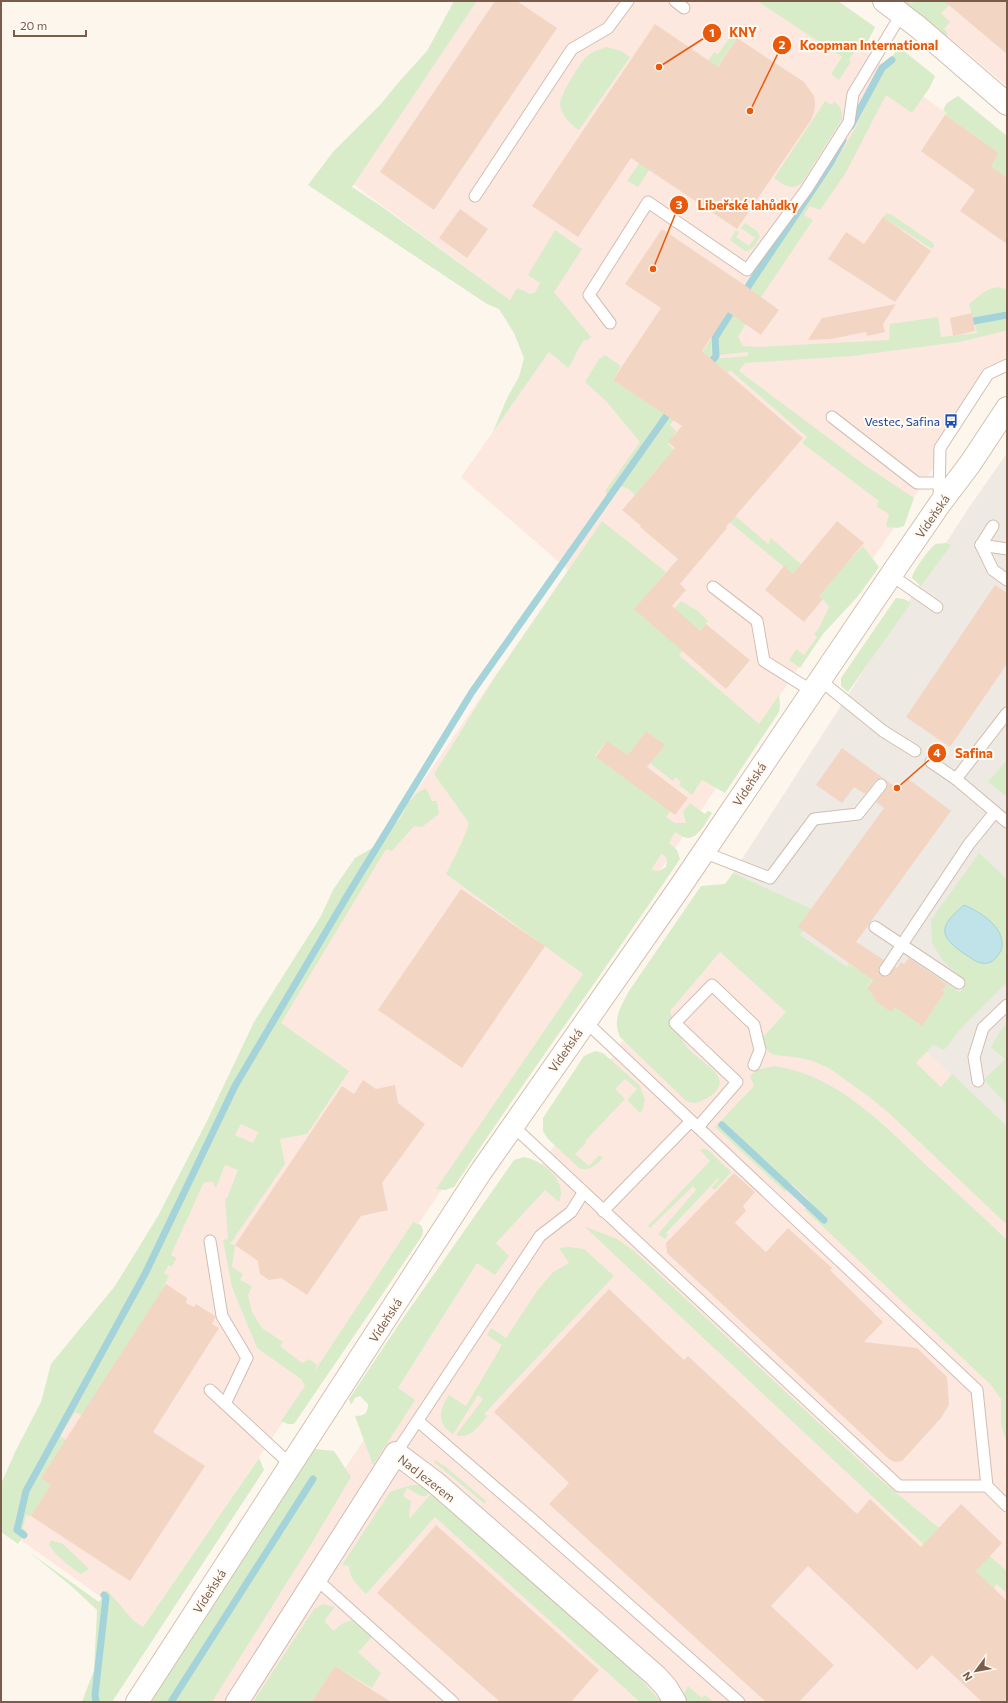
<svg xmlns="http://www.w3.org/2000/svg" width="1008" height="1703" font-family="Commissioner,sans-serif">
<style>
.commercial{fill:#fde8e0}
.industrial{fill:#efe9e4}
.green{fill:#d8ecc9;fill-rule:evenodd}
.water{fill:#bfe3e8;stroke:#a5d3da}
.lines{fill:none;stroke-linecap:round;stroke-linejoin:round}
.stream{stroke:#a5d3da;stroke-width:7}
.building{fill:#f3d5c3}
.lane-casing{stroke:#d1beb0;stroke-width:13}
.street-casing{stroke:#d1beb0;stroke-width:24}
.secondary-casing{stroke:#d6c0b0;stroke-width:24}
.lane{stroke:#fff;stroke-width:11}
.street{stroke:#fff;stroke-width:22}
.secondary{stroke:#fff;stroke-width:22}
.labels{text-anchor:middle;dominant-baseline:central;stroke-width:4;stroke-linejoin:round;paint-order:stroke}
.transit-label{font-size:12px;fill:#164399;stroke:#fffaf3;text-anchor:end}
.street-label{font-size:12px;fill:#7a5c4d;stroke:#fffaf3}
.leader{fill:none;stroke:#e8590c;stroke-width:1.5}
.callout-dot{fill:#e8590c;stroke:#fffaf3;stroke-width:1.5}
.mark-label{font-size:12px;text-anchor:middle;font-weight:bold;fill:#fff}
.callout-label{font-size:13px;text-anchor:middle;font-weight:bold;fill:#e8590c;stroke:#fffaf3;stroke-width:4;stroke-linejoin:round;paint-order:stroke}
</style>
<rect width="100%" height="100%" fill="#fdf6ec"/>
<g class="commercial">
<polygon points="477,1 789,1 861,46 895,77 1007,155 1007,356 898,522 143,1627 1,1526 290,975 568,570 461,477 549,352 510,300 353,184"/>
<polygon points="933,1 1007,1 1007,86 925,18"/>
<polygon points="733,873 1007,1126 1007,1702 191,1702 398,1388 477,1263"/>
</g>
<polygon class="industrial" points="1007,453 1007,1126 733,873 968,509"/>
<g class="green">
<path d="M 454,1 L 477,1 L 352,187 L 381,206 L 510,300 L 517,288 L 531,294 L 535,292 L 540,283 L 528,275 L 555,230 L 582,249 L 554,292 L 591,337 L 588,340 L 584,340 C 577,349 575,359 568,368 L 549,352 L 493,432 L 507,398 L 519,377 L 524,358 L 514,333 L 499,309 L 487,304 L 308,185 L 333,152 L 380,105 L 398,83 L 427,51 Z"/>
<polygon points="757,1 838,1 875,27 864,49 857,52 855,51 849,60 851,62 839,80 831,74 842,57"/>
<polygon points="902,1 909,1 912,3 913,1 950,1 951,3 941,13 950,22 944,29 948,33 946,36"/>
<polygon points="733,33 738,36 638,187 627,181 714,52 718,54"/>
<path d="M 607,47 L 621,51 L 630,57 L 579,130 C 570,124 562,116 560,105 C 559,96 580,63 587,56 C 593,51 600,49 607,47 Z"/>
<path d="M 899,47 L 935,76 L 930,87 L 912,113 L 886,95 L 845,174 L 820,210 L 810,206 L 804,215 L 813,220 L 761,297 L 738,337 L 743,346 L 759,347 L 889,340 L 890,324 L 938,317 L 941,337 L 977,333 L 969,304 C 979,296 993,281 1007,290 L 1007,330 L 1005,331 L 959,342 L 852,356 L 745,363 L 739,371 L 866,466 L 914,498 L 904,526 L 897,528 L 886,527 L 889,514 L 876,506 L 879,501 L 802,443 L 807,437 L 730,370 L 728,373 L 721,367 L 713,379 L 708,378 L 670,425 L 676,431 L 668,444 L 725,496 L 719,502 L 768,544 L 771,538 L 826,586 L 863,546 L 879,567 L 859,595 L 823,634 L 800,668 L 789,660 L 796,649 L 804,655 L 817,637 L 814,634 L 819,628 L 829,607 L 823,599 L 704,501 L 659,466 L 635,495 L 629,489 L 620,486 L 610,501 L 605,491 L 640,442 L 606,401 L 585,382 L 599,359 L 605,355 L 621,366 L 613,380 L 663,412 L 711,339 L 712,359 L 748,356 L 748,352 L 717,355 L 716,340 L 764,265 L 830,171 L 855,129 L 883,71 L 890,65 L 891,58 Z"/>
<polygon points="958,96 1007,136 1007,178 991,166 999,153 945,115 947,113 943,110 947,103"/>
<path d="M 825,101 L 832,105 L 834,101 C 840,106 843,111 842,119 L 801,184 C 790,191 783,184 774,178 Z"/>
<polygon points="887,213 892,215 933,243 934,246 932,249 883,217"/>
<polygon points="745,223 757,231 760,236 755,246 748,251 745,251 730,240 736,230 739,233 736,237 749,246 755,238 741,228"/>
<path d="M 602,521 L 666,572 L 635,609 L 674,609 L 681,601 L 698,611 L 708,621 L 679,655 L 759,724 L 779,695 L 780,706 L 779,712 L 725,793 L 702,780 L 692,795 L 679,785 L 681,782 L 675,777 L 673,781 L 650,763 L 664,745 L 646,731 L 628,755 L 607,741 L 595,756 L 672,809 L 666,817 L 675,823 L 686,823 L 683,812 L 690,803 L 705,814 L 708,811 L 712,813 C 706,822 696,843 684,837 C 681,836 678,834 675,832 L 669,843 L 677,850 L 680,859 C 606,969 527,1076 454,1187 L 445,1190 L 436,1189 L 583,974 L 446,874 L 462,842 L 469,823 L 434,774 L 495,677 ZM 662,853 L 667,859 L 666,867 L 659,871 L 651,870 Z"/>
<path d="M 946,543 L 951,545 L 921,586 L 912,578 C 912,572 930,547 936,544 C 939,543 943,544 946,543 Z"/>
<polygon points="896,598 904,599 911,603 848,692 841,686 841,678"/>
<polygon points="1007,760 1007,797 988,782"/>
<path d="M 426,788 L 432,801 L 437,801 L 439,814 L 422,827 L 414,826 L 392,851 L 386,849 L 281,1023 L 349,1071 L 307,1134 L 280,1139 L 285,1164 L 230,1244 L 235,1245 L 232,1267 L 243,1274 L 240,1280 L 252,1286 L 248,1295 L 252,1312 L 262,1328 L 283,1342 L 280,1346 L 302,1363 L 309,1359 L 317,1365 L 314,1372 L 413,1222 L 421,1225 L 423,1230 L 422,1236 L 294,1424 L 288,1424 L 281,1421 L 305,1386 L 301,1379 L 257,1348 L 232,1287 L 223,1240 L 228,1239 L 225,1198 L 227,1198 L 238,1170 L 225,1165 L 216,1188 L 213,1182 L 206,1182 L 203,1184 L 171,1255 L 177,1258 L 171,1267 L 169,1265 L 164,1273 L 169,1276 L 161,1292 L 82,1416 L 75,1412 L 60,1436 L 66,1440 L 41,1478 L 51,1485 L 31,1516 L 26,1515 L 23,1528 L 26,1532 L 18,1544 L 1,1532 L 1,1484 L 16,1450 L 41,1402 L 51,1364 L 115,1286 L 158,1216 L 206,1123 L 254,1022 L 321,916 L 333,890 L 355,858 L 374,847 L 388,836 L 393,824 L 400,819 L 408,803 L 417,793 ZM 241,1124 L 258,1132 L 253,1143 L 235,1135 Z"/>
<path d="M 979,853 L 1007,879 L 1007,982 L 963,1026 L 944,1050 L 933,1045 L 916,1063 L 941,1087 L 952,1074 L 1007,1126 L 1007,1225 L 889,1113 L 868,1096 L 829,1068 L 810,1060 L 795,1057 L 774,1055 L 769,1052 L 765,1046 L 763,1037 L 786,1012 L 720,952 L 670,1011 C 674,1024 679,1036 687,1047 C 698,1062 739,1077 709,1097 C 701,1102 695,1105 686,1101 L 620,1037 C 612,1020 621,1006 629,991 L 701,886 L 725,884 L 733,873 L 816,911 L 800,935 L 847,967 L 849,964 L 872,978 L 867,989 L 873,994 L 872,996 L 876,999 L 875,1001 L 891,1012 L 895,1007 L 922,1026 L 942,997 L 945,992 L 942,990 L 947,984 L 960,993 L 966,982 L 942,960 L 932,943 L 931,920 Z"/>
<polygon points="1007,1023 1007,1105 984,1080 1005,1059 991,1047 999,1033"/>
<path d="M 595,1051 L 603,1053 L 640,1086 L 645,1100 L 643,1109 L 640,1113 L 627,1100 L 637,1089 L 625,1079 L 615,1089 L 625,1099 L 585,1141 L 586,1143 L 575,1154 L 589,1166 L 599,1155 L 603,1158 C 596,1165 589,1172 579,1168 L 548,1139 L 543,1131 L 543,1118 L 584,1056 Z"/>
<path d="M 774,1066 C 836,1074 884,1125 927,1166 C 954,1190 981,1215 1007,1240 L 1007,1444 L 1001,1425 L 1001,1399 L 991,1385 L 804,1209 L 809,1207 L 809,1200 L 792,1184 L 785,1192 L 715,1127 L 754,1086 L 750,1076 L 757,1070 Z"/>
<polygon points="702,1149 708,1150 731,1172 715,1190 711,1188 719,1180 718,1178 666,1233 668,1235 665,1239 658,1234 696,1190 693,1186 650,1228 648,1226 710,1161 700,1150"/>
<path d="M 524,1157 C 544,1161 568,1181 559,1202 L 545,1190 L 496,1243 L 509,1256 L 495,1275 L 477,1263 L 398,1388 L 415,1400 L 373,1465 L 355,1416 C 365,1416 368,1413 368,1404 L 360,1396 L 355,1398 L 351,1405 L 349,1399 L 399,1324 L 514,1160 Z"/>
<polygon points="586,1227 617,1239 633,1250 876,1476 939,1528 990,1556 1007,1571 1007,1594 997,1584 983,1600 586,1228"/>
<path d="M 569,1247 L 584,1249 L 614,1276 L 484,1414 L 487,1416 C 479,1426 470,1440 456,1435 L 483,1399 L 478,1395 L 453,1434 C 436,1424 439,1409 449,1395 L 466,1406 L 502,1345 L 487,1335 L 491,1328 L 506,1338 L 537,1291 L 553,1272 L 569,1263 L 559,1248 Z"/>
<polygon points="315,1449 334,1451 351,1477 313,1541 212,1702 151,1702 177,1657"/>
<polygon points="259,1458 264,1470 112,1702 82,1702 94,1670 97,1610 70,1585 29,1552 99,1602 107,1590 133,1620 143,1627"/>
<polygon points="435,1460 446,1467 486,1501 485,1504 434,1462"/>
<path d="M 411,1485 L 418,1485 L 430,1492 L 426,1496 L 421,1496 L 407,1488 L 403,1496 L 411,1501 L 409,1516 L 410,1518 L 431,1494 L 589,1629 L 633,1670 L 661,1702 L 640,1702 L 435,1517 L 366,1594 C 358,1585 349,1579 349,1566 L 342,1565 L 390,1492 Z"/>
<path d="M 51,1540 L 63,1544 L 89,1569 L 81,1574 C 69,1566 58,1558 49,1545 Z"/>
<polygon points="323,1604 335,1607 326,1618 325,1622 334,1631 341,1624 352,1620 373,1636 358,1652 381,1673 372,1688 335,1666 312,1702 253,1702 314,1609"/>
<polygon points="688,1686 702,1698 705,1695 714,1702 685,1702 683,1696"/>
</g>
<path class="water" d="M 964,905 C 981,912 1008,929 1001,951 C 997,956 994,962 988,963 C 979,965 973,959 966,955 C 938,936 938,927 964,905 Z"/>
<g class="lines">
<g class="stream">
<polyline points="851,126 882,68 892,60"/>
<polyline points="743,294 830,164 843,140"/>
<polyline points="974,321 1007,315"/>
<polyline points="707,367 716,356 715,338 735,306"/>
<polyline points="722,1125 824,1220"/>
<polyline points="24,1535 17,1530 26,1491 145,1274 235,1086 350,891 472,692 672,408"/>
<polyline points="96,1702 95,1695 106,1597 104,1595"/>
<polyline points="171,1702 313,1479"/>
</g>
</g>
<g class="building">
<polygon points="495,1 517,1 557,28 434,210 380,172"/>
<polygon points="944,1 1007,1 1007,54"/>
<polygon points="655,24 718,67 737,38 804,82 814,96 815,104 814,112 811,120 737,229 631,158 578,237 532,206"/>
<polygon points="945,115 999,153 991,166 1007,178 1007,244 960,211 975,190 921,151"/>
<polygon points="460,209 488,229 467,258 439,238"/>
<polygon points="883,217 931,251 895,302 828,259 846,232 864,244"/>
<polygon points="662,229 746,286 779,310 761,335 728,312 702,351 803,438 726,527 727,528 680,584 686,590 672,606 700,631 706,624 750,660 726,689 634,609 678,559 640,527 641,526 622,510 675,448 668,442 682,426 613,380 661,308 625,284"/>
<polygon points="896,304 883,324 885,332 867,336 866,332 831,339 808,340 822,318"/>
<polygon points="972,313 975,331 953,336 950,318"/>
<polygon points="837,521 864,543 819,596 823,599 804,622 765,590 784,566 793,574"/>
<polygon points="995,585 1007,593 1007,664 950,747 906,717"/>
<polygon points="646,731 665,745 647,767 688,798 675,815 596,757 607,741 628,755"/>
<polygon points="842,748 898,789 907,778 951,811 856,942 884,960 878,969 881,976 888,976 895,967 897,968 901,962 904,964 909,958 947,984 942,990 945,992 922,1026 895,1007 891,1012 875,1001 876,999 872,996 873,994 867,989 873,980 798,927 884,808 876,802 888,786 887,782 882,778 876,780 865,794 854,787 842,803 816,785"/>
<polygon points="461,889 545,946 462,1068 378,1010"/>
<polygon points="363,1080 376,1089 395,1085 398,1103 425,1124 382,1183 388,1210 361,1216 307,1295 281,1278 269,1280 260,1274 258,1261 235,1245 342,1086 354,1094"/>
<polygon points="734,1173 755,1192 743,1206 746,1211 735,1223 766,1252 788,1228 832,1268 830,1270 883,1322 864,1342 917,1348 947,1377 949,1405 941,1418 902,1461 895,1462 890,1460 667,1253 666,1243"/>
<polygon points="166,1284 187,1298 186,1303 194,1307 196,1304 215,1316 215,1318 212,1324 219,1328 153,1432 205,1466 130,1581 31,1516 51,1485 41,1478"/>
<polygon points="609,1289 684,1360 688,1356 857,1514 870,1499 921,1547 961,1504 1002,1543 976,1571 1007,1601 1007,1702 982,1702 932,1655 917,1670 808,1566 771,1606 834,1665 799,1702 766,1702 549,1504 569,1483 494,1412"/>
<polygon points="436,1525 599,1670 571,1702 500,1702 377,1593"/>
<polygon points="335,1666 391,1702 312,1702"/>
</g>
<g class="lines">
<defs>
<g id="lane">
<polyline points="675,1 684,8"/>
<polyline points="475,196 572,49 608,28 628,1"/>
<polyline points="610,323 589,295 648,202 747,270 806,190 849,122 853,94 902,13"/>
<polyline points="832,417 917,483 939,483"/>
<polyline points="939,500 940,448 988,374 1007,365"/>
<polyline points="981,545 993,570 1007,580"/>
<polyline points="981,545 1007,549"/>
<polyline points="981,545 993,526"/>
<polyline points="891,575 937,607"/>
<polyline points="713,587 757,621 764,661 812,691"/>
<polyline points="820,680 883,731 915,751"/>
<polyline points="931,762 956,779 1007,822"/>
<polyline points="956,779 1007,713"/>
<polyline points="703,852 770,878 814,819 858,814 881,785"/>
<polyline points="875,927 959,983"/>
<polyline points="885,970 969,844 995,812"/>
<polyline points="585,1021 977,1390 987,1486 1007,1506"/>
<polyline points="978,1081 974,1057 983,1028 1007,1005"/>
<polyline points="513,1126 899,1486 987,1486"/>
<polyline points="698,1127 737,1082 675,1023 712,985 754,1025 760,1050 754,1065"/>
<polyline points="603,1211 691,1121"/>
<polyline points="210,1241 222,1316 247,1358 225,1404"/>
<polyline points="210,1390 291,1465"/>
<polyline points="418,1421 533,1520 739,1702"/>
<polyline points="396,1453 540,1236 571,1212 583,1193"/>
<polyline points="315,1578 453,1702"/>
</g>
<g id="street">
<polyline points="884,1 918,27 1007,104"/>
<polyline points="237,1702 396,1453 436,1483 656,1676 666,1687 675,1702"/>
</g>
<polyline id="secondary" points="137,1702 480,1173 680,887 891,575 939,505 970,464 1007,408"/>
</defs>
<use href="#lane" class="lane-casing"/>
<use href="#street" class="street-casing"/>
<use href="#secondary" class="secondary-casing"/>
<use href="#lane" class="lane"/>
<use href="#street" class="street"/>
<use href="#secondary" class="secondary"/>
</g>
<defs>
<symbol id="bus-bare" viewBox="-9 -9 18 18"><path d="M-5-6H5V4H4V6H2V4H-2V6H-4V4H-5ZM-3.5-4V0h7V-4ZM-3.5 1.2v1.5H-2V1.2ZM2 1.2v1.5H3.5V1.2Z" fill="#1a4fb4" stroke="#fffaf3" stroke-width="2.5" paint-order="stroke"/></symbol>
</defs>
<g fill-rule="evenodd">
<use href="#bus-bare" x="941" y="411" width="20" height="20"/>
</g>
<g class="labels">
<g class="transit-label">
<text x="940" y="421">Vestec, Safina</text>
</g>
<g class="street-label">
<text transform="translate(932 516) rotate(-55)">Vídeňská</text>
<text transform="translate(749 784) rotate(-56)">Vídeňská</text>
<text transform="translate(565 1050) rotate(-55)">Vídeňská</text>
<text transform="translate(385 1320) rotate(-57)">Vídeňská</text>
<text transform="translate(427 1478) rotate(38)">Nad Jezerem</text>
<text transform="translate(209 1591) rotate(-57)">Vídeňská</text>
</g>
</g>
<path class="leader" d="M659 67L712 33M750 111L782 45M653 269L679 205M897 788L937 753"/>
<g class="callout-dot">
<circle cx="659" cy="67" r="4"/>
<circle cx="750" cy="111" r="4"/>
<circle cx="653" cy="269" r="4"/>
<circle cx="897" cy="788" r="4"/>
<circle cx="712" cy="33" r="10"/>
<circle cx="782" cy="45" r="10"/>
<circle cx="679" cy="205" r="10"/>
<circle cx="937" cy="753" r="10"/>
</g>
<g class="mark-label">
<text x="712" y="37">1</text>
<text x="782" y="49">2</text>
<text x="679" y="209">3</text>
<text x="937" y="757">4</text>
</g>
<g class="callout-label">
<text x="743" y="37">KNY</text>
<text x="869" y="50">Koopman International</text>
<text x="748" y="210">Libeřské lahůdky</text>
<text x="974" y="758">Safina</text>
</g>
<rect width="1008" height="1703" fill="none" stroke="#7a5c4d" stroke-width="4"/>
<g transform="translate(976 1671) rotate(238)" stroke="#fffaf3" stroke-width="3" paint-order="stroke">
<path d="M0-3L7 15L0 10L-7 15Z" fill="#7a5c4d"/>
<text y="-6" font-size="11" font-weight="bold" text-anchor="middle" fill="#7a5c4d">N</text>
</g>
<path d="M14 30v6h72v-6" fill="none" stroke="#7a5c4d" stroke-width="2"/>
<text x="20" y="30" font-size="12" fill="#7a5c4d" stroke="#fffaf3" stroke-width="3" paint-order="stroke">20 m</text>
</svg>
